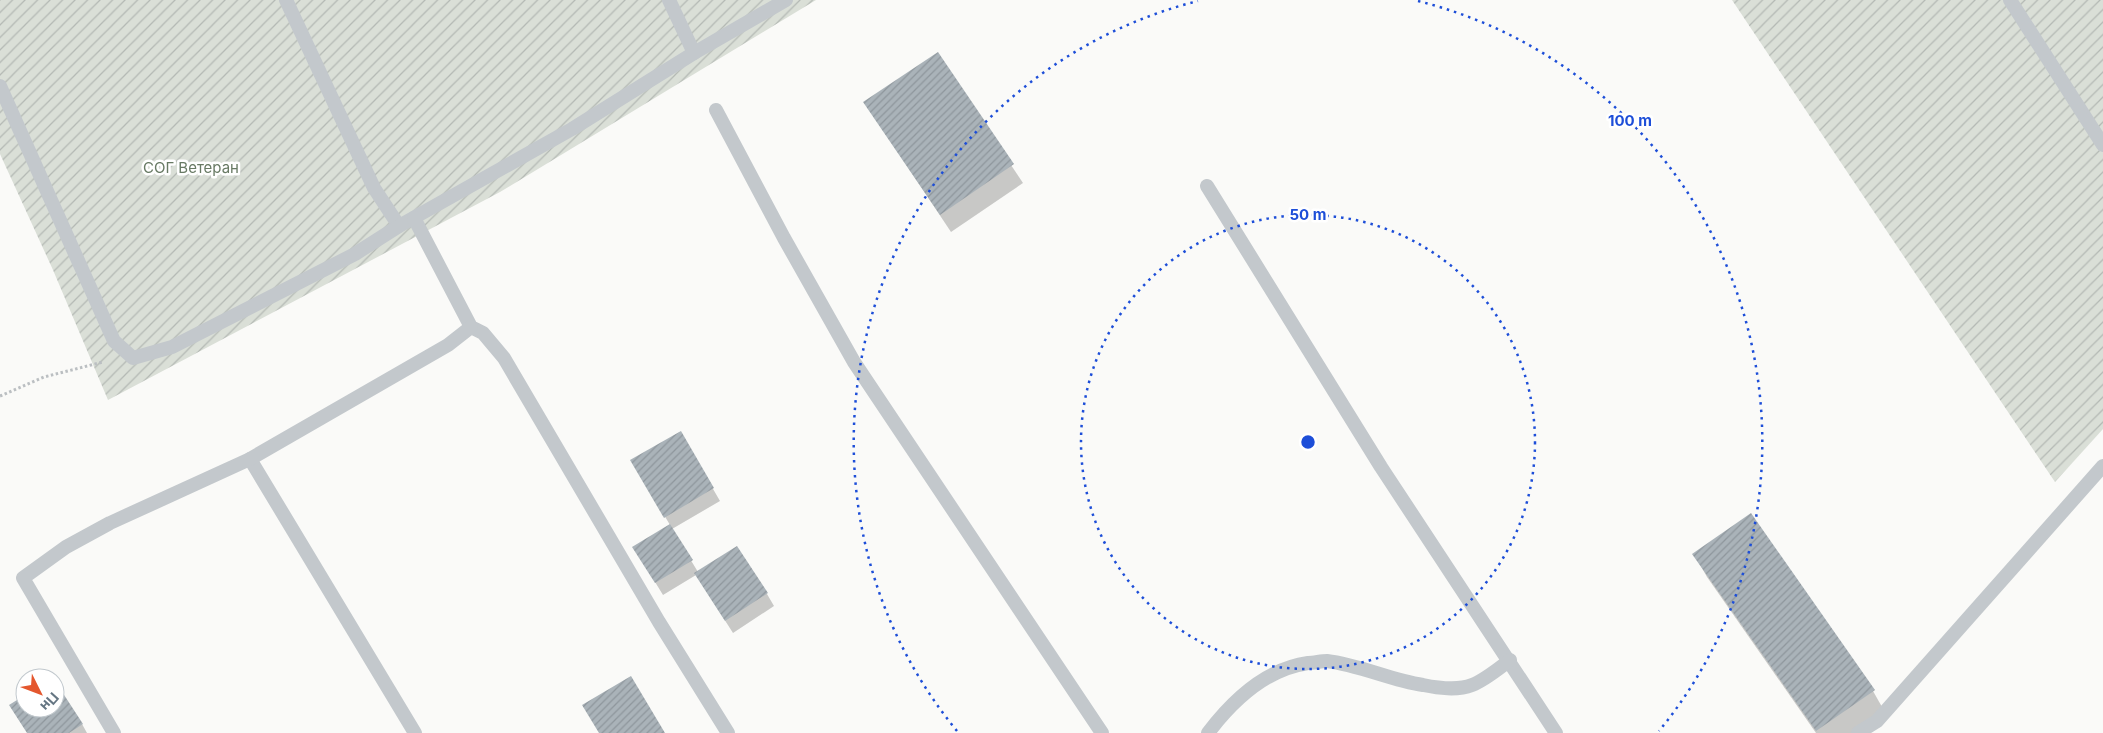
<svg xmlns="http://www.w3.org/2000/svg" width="2103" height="733" font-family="Inter,sans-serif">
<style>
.garden{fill:url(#garden-furrows)}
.shadow{fill:#0003}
.building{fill:url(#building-hatch)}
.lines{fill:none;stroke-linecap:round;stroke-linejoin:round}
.path{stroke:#bbbfc2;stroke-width:3;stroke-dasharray:2.5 2.5;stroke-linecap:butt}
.lane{stroke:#c3c8cc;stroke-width:14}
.ring{fill:none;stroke:#1d4ed8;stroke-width:2.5;stroke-dasharray:2.5 5}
.labels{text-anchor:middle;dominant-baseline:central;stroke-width:5;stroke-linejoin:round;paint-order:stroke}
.park-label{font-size:15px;fill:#687a64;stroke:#fff}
.centre{fill:#1d4ed8;stroke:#fff;stroke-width:2.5}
.ring-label{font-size:15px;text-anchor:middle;font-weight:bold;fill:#1d4ed8;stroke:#fff;stroke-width:5;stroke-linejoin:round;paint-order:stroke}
</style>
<defs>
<pattern id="garden-furrows" width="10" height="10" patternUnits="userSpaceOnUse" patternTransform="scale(1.25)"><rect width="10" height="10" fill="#dadfd7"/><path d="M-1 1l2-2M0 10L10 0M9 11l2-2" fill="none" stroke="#b4b9b4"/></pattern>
<pattern id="building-hatch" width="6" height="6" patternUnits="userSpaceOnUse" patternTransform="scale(1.25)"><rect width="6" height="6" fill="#aab3b9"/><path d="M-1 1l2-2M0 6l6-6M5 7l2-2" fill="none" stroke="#8e969c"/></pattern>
</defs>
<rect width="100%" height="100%" fill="#fafaf8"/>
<g class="garden">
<polygon points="0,0 816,0 500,192 108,400 53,270 0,154"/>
<polygon points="1732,0 2103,0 2103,429 2055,482"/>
</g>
<g class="shadow">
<polygon points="937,54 1023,183 951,232 865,103"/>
<polygon points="680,432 720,501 672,529 698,572 767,594 774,606 733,633 696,575 663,595 641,559 670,525 632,461"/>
<polygon points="1694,554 1873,691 1886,714 1859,733 1816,733 1707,577"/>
<polygon points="55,683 82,724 87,733 28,733 18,718 25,696 25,708 55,708"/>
</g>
<g class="building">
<polygon points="938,52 1014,164 940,215 863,102"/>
<polygon points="681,431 714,488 664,518 630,460"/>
<polygon points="1751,513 1875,690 1816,731 1692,554"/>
<polygon points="670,524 693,560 655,583 632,547"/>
<polygon points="737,546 768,593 725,621 694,573"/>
<polygon points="631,676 665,733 599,733 582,705"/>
<polygon points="55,681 83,724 69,733 27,733 9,705 25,695 25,708 55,708"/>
</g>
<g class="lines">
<polyline class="path" points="0,396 44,377 103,362"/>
<g class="lane">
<polyline points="286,0 374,188 399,226"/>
<polyline points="669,0 694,53"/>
<polyline points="2010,0 2103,145"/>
<polyline points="0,86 114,341 133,358 172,347 355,254 399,226 572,129 694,53 786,0"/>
<polyline points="716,110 784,238 854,362 1102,733"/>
<polyline points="1207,186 1381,467 1556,733"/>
<polyline points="414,218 471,327 483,333 504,358 659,622 728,733"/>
<polyline points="250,459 415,733"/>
<polyline points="114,733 23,578 66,547 110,523 250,459 448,345 471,327"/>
<path d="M 1208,733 C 1233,700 1266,669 1308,663 C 1314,663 1321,661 1327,661 C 1360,665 1390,680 1423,685 C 1438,688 1457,691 1472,685 C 1485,680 1498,669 1510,660"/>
<polyline points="1858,733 1877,721 2103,466"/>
</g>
</g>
<g class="ring">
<circle cx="1308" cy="442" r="227"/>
<path d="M957 731A455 455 0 0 1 1198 1M1418 1A455 455 0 0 1 1659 731"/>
</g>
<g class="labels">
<g class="park-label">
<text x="191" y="167">СОГ Ветеран</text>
</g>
</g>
<circle cx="1308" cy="442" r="8" class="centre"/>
<g class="ring-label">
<text x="1630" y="126">100 m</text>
<text x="1308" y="220">50 m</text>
</g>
<g transform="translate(40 693) rotate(132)"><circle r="24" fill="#ffffff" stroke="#c1c8cd"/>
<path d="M0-4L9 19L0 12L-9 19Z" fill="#e4572e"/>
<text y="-8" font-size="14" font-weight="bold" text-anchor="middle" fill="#657683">Пн</text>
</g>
</svg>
